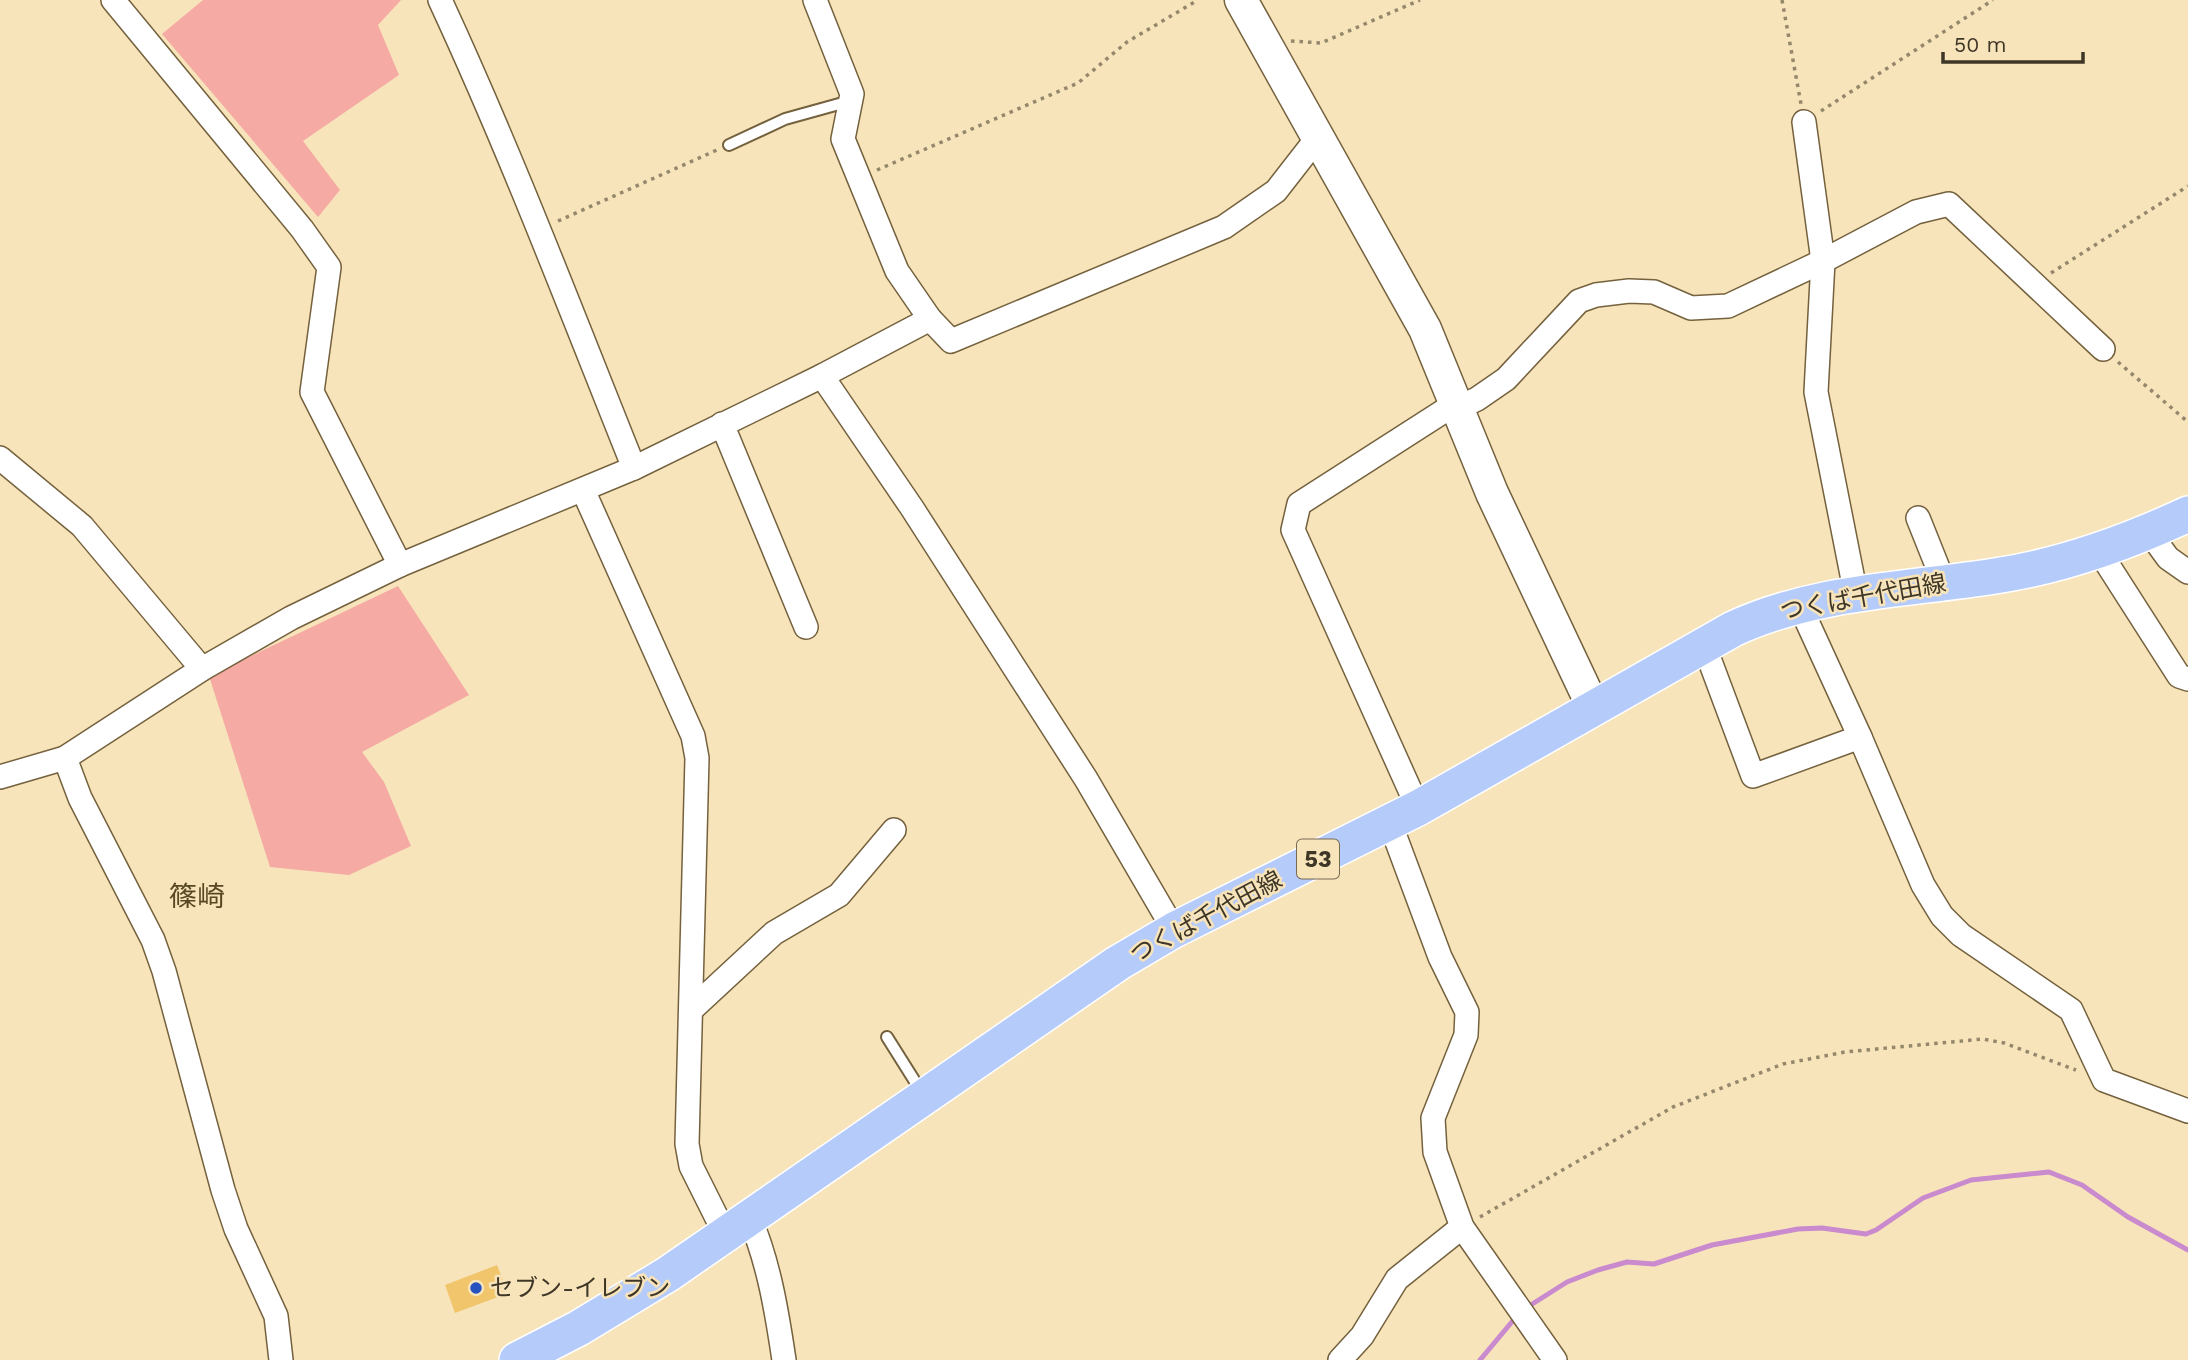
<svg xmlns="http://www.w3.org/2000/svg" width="2188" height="1360" font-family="'Work Sans','Noto Sans JP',sans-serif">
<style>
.green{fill:#f5aaa4}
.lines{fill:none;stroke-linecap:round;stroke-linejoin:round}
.stream{stroke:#c98ace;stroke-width:5}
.building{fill:#f0c56b}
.lane-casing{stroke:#74613d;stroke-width:14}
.street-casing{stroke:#74613d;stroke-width:26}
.secondary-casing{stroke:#74613d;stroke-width:35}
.primary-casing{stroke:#fff;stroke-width:38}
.path{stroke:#95876c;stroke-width:3.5;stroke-dasharray:3.5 5;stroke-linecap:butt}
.lane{stroke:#fff;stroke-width:10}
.street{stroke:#fff;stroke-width:23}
.secondary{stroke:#fff;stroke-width:32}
.primary{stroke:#b5cbfa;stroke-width:35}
.poi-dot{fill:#2652c0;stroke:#f8e4bb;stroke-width:2.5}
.labels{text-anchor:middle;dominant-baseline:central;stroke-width:5;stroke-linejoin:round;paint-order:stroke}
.shield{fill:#f8e4bb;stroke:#766a53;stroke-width:2}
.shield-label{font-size:23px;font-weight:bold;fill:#3e3626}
.street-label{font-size:24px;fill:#3e3626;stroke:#f8e4bb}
.poi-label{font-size:24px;fill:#3e3626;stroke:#f8e4bb;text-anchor:start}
.quarter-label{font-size:28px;fill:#594824;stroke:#f8e4bb}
</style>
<rect width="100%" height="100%" fill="#f8e4bb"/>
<g class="green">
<polygon points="203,0 401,0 378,25 399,75 303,141 340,190 318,217 162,34"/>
<polygon points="398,586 469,695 362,752 384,782 411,846 349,875 270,867 209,676"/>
</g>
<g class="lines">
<g class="stream">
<polyline points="1526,1308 1567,1282 1598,1270 1627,1262 1654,1264 1712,1245 1798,1229 1822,1228 1866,1234 1876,1230 1923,1198 1971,1180 2049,1172 2082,1185 2128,1217 2188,1250"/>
<polyline points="1480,1360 1516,1317"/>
</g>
</g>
<polygon class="building" points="497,1265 507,1291 498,1294 498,1297 455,1313 445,1285"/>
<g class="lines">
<defs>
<g id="lane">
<polyline points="729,145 785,119 850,101"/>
<polyline points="887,1037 921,1091"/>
</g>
<g id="street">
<polyline points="113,0 302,229 329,267 312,392 400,565"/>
<path d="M 440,0 C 511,153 571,311 634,468"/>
<polyline points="815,0 852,94 843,139 897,271 930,319 951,341 1224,227 1276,191 1318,137"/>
<polyline points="1804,122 1823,261 1816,392 1856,595"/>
<polyline points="822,376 912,508 1086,779 1174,930"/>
<polyline points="722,424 806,627"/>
<polyline points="0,458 82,526 202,669"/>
<polyline points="583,490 693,736 697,758 687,1144 691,1166 726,1236"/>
<polyline points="1918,518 1944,583"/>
<polyline points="2149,532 2168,558 2188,572"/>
<polyline points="2099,551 2179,676 2188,679"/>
<polyline points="1799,604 1860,737 1923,885 1942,916 1961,935 2071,1010 2104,1080 2188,1111"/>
<polyline points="1704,645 1753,776 1860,737"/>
<polyline points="65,758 80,798 153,940 164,971 223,1190 236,1229 276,1316 281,1360"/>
<polyline points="0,777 65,758 202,669 291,618 400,565 634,468 822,376 930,319"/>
<polyline points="1418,808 1293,530 1299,504 1447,409 1456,409 1477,399 1506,379 1579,301 1596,295 1629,291 1654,292 1691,308 1728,306 1823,261 1916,212 1949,204 2103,349"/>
<polyline points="1390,823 1440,957 1467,1012 1466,1035 1433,1118 1435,1152 1462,1227 1555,1360"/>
<polyline points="691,1010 774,933 839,895 894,830"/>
<path d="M 750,1219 C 769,1263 777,1313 784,1360"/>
<polyline points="1340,1360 1362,1336 1397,1279 1462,1227"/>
</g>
<polyline id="secondary" points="1241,0 1425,329 1492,493 1594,709"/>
<path id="primary" d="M 517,1360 L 579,1328 L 668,1274 L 1118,963 L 1174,930 L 1418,808 L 1733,629 C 1814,591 1907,590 1995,576 C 2062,566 2126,543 2188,514"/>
</defs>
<use href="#lane" class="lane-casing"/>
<use href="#street" class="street-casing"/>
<use href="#secondary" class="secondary-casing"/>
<use href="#primary" class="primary-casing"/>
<g class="path">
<polyline points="1782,0 1801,104"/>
<polyline points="1291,41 1321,43 1420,0"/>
<polyline points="1821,111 1993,0"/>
<polyline points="877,170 1078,83 1127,42 1198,0"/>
<polyline points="558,221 717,150"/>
<polyline points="2051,273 2188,186"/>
<polyline points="2118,362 2188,422"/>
<polyline points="1480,1217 1673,1107 1783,1064 1845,1052 1983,1039 2004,1043 2076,1070"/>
</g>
<use href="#lane" class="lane"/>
<use href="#street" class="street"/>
<use href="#secondary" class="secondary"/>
<use href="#primary" class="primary"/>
</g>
<circle class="poi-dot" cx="476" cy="1288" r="7"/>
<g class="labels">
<rect class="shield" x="1297" y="839.5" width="42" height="39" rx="5"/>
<g class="shield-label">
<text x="1318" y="859">53</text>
</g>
<g class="street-label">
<text transform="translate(1863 597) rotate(-10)">つくば千代田線</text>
<text transform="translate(1206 917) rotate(-28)">つくば千代田線</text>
</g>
<g class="poi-label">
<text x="490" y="1288">セブン-イレブン</text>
</g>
<g class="quarter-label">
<text x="197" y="896">篠崎</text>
</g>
</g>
<path d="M1943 52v10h140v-10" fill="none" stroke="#3e3626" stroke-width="3.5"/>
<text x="1954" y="52" font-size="21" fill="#3e3626" stroke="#f8e4bb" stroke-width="5" paint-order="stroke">50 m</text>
</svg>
